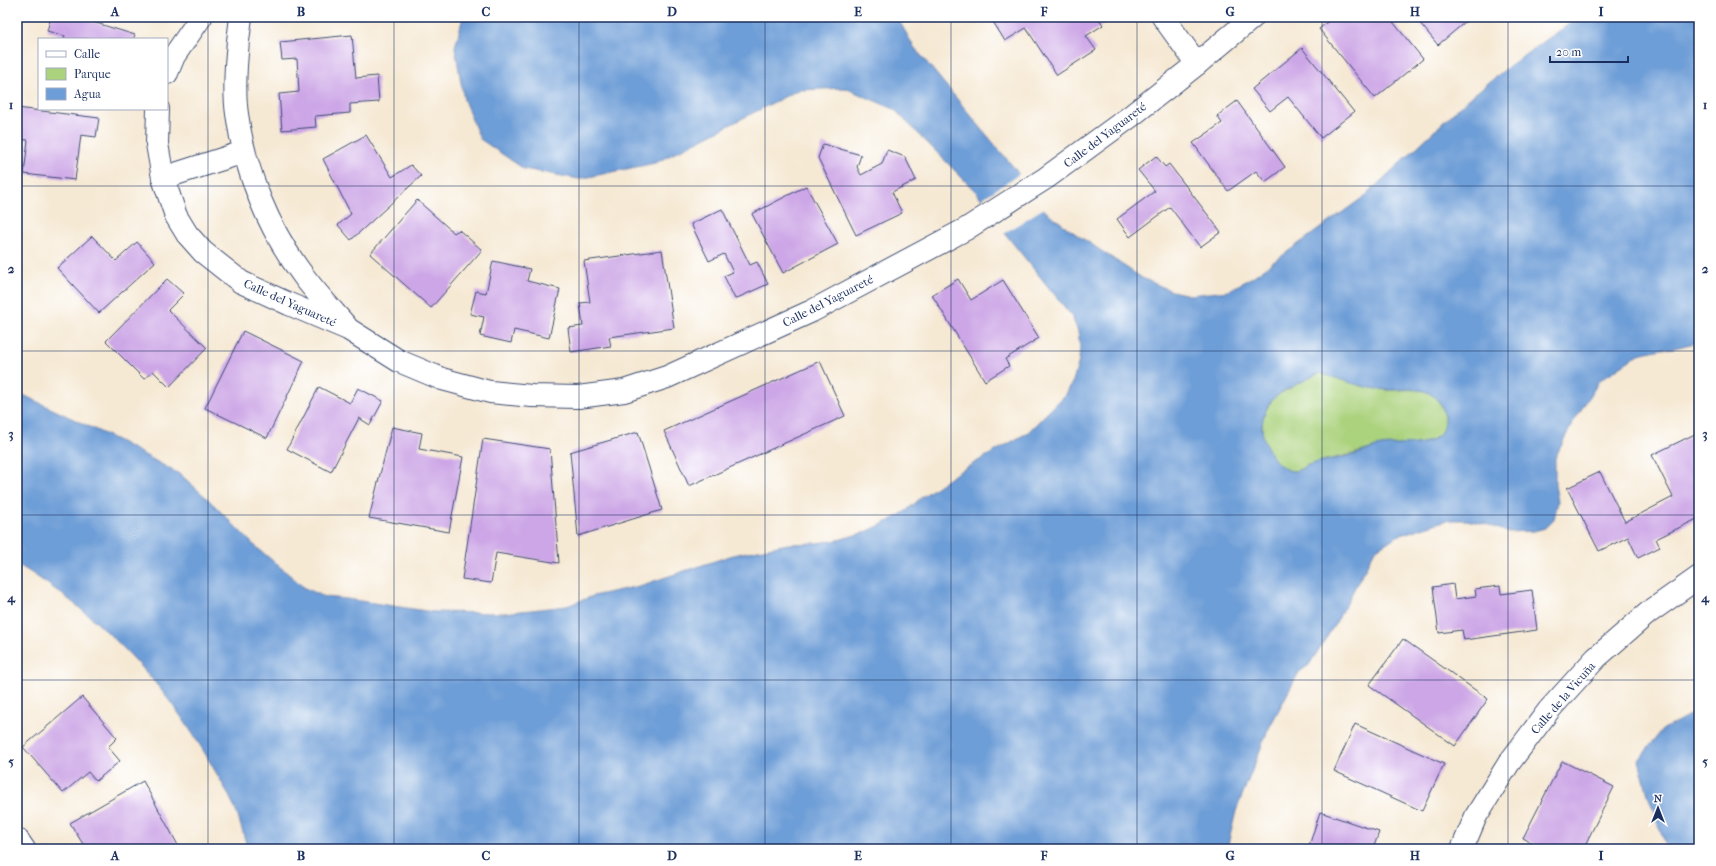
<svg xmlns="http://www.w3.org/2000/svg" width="1716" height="866" font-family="'IM FELL French Canon',serif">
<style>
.green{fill:#abd27d;stroke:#63806e}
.water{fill:#6e9ed7;stroke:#44669a;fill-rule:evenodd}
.pier{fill:#f6e9d4}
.building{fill:#cca6e6}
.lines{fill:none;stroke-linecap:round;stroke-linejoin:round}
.minor-casing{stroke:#3c4b70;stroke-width:24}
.minor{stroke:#fff;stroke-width:22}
.grid{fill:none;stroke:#1b2f5e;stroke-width:1;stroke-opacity:0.55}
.labels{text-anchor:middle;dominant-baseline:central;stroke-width:3.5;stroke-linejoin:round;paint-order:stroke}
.street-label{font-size:12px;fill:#1b2f5e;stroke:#fff}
.neatline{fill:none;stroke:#1b2f5e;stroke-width:1.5}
.grid-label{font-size:13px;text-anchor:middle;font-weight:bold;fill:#1b2f5e}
</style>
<rect width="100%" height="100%" fill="#fff"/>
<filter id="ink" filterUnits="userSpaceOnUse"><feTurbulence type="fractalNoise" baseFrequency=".025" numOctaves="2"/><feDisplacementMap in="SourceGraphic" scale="8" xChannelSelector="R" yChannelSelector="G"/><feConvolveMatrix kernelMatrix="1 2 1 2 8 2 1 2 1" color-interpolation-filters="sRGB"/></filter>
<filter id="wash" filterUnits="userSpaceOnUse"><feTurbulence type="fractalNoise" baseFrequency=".012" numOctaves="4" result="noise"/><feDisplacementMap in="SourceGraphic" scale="16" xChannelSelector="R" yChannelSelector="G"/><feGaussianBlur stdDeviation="0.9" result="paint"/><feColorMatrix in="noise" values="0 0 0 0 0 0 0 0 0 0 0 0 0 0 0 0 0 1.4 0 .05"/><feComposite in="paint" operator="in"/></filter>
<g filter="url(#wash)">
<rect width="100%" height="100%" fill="#f6e9d4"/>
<path class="green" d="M 1320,373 C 1339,379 1369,388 1388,390 C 1402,391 1417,387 1430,393 C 1437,396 1441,403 1443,409 C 1456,454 1394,442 1370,449 C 1350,456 1328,458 1308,465 C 1303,467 1297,472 1292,471 C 1275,468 1261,443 1262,426 C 1262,417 1267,406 1273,399 C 1276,394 1313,376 1320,373 Z"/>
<g class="water">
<path d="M 463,17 L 897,17 L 914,47 L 1015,169 L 1040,207 L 1073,232 L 1142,278 L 1172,291 L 1190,295 L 1228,291 L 1254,276 L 1365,196 L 1467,100 L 1512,64 L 1579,17 L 1699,17 L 1699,342 L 1674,348 L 1661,349 L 1639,354 L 1600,380 L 1572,424 L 1555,458 L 1555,485 L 1558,502 L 1554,519 L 1545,528 L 1534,531 L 1507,532 L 1486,524 L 1466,520 L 1447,520 L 1397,536 L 1375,550 L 1337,621 L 1309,665 L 1299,672 L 1268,730 L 1236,811 L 1227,849 L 248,849 C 243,835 240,820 234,806 C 228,793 221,781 214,769 C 167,684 100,614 17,564 L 17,392 L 119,441 L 181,475 L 210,501 L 254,545 L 305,588 L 325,597 L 347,599 L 433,612 L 504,613 L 567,606 L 593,596 L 639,586 L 733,555 L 788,544 L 817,543 L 838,540 L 866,532 L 891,520 L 906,511 L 922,497 L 957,473 L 1027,433 L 1066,394 L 1073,381 L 1079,361 L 1080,346 L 1078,331 L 1071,315 L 1003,231 L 978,194 L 894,109 L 845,88 L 798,90 L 655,163 L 579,179 L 524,169 L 480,139 L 464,100 L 455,47 ZM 1320,373 C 1343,380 1364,389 1388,390 C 1401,390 1421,386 1432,395 C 1440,400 1444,408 1444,418 C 1445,454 1398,441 1376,447 C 1368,450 1360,453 1353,455 C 1338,459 1323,460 1308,465 C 1304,467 1297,472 1292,471 C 1275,468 1262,443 1262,427 C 1262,417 1267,406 1273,399 C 1276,394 1313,376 1320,373 Z"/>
<polygon points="1693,713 1699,721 1699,849 1667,849 1648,795 1639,760 1662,730"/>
</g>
<polygon class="pier" points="1021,173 1044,208 1003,234 980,200"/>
<g id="blocks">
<g class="building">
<polygon points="51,17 77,17 135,35 133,39 64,39 65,36 47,31"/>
<polygon points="997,17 1098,17 1103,25 1086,36 1096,50 1057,75 1026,28 1005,41 992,20"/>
<polygon points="1333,17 1349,17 1350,19 1352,17 1389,17 1423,59 1375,98 1319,29"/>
<polygon points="1415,17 1471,17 1438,45"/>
<polygon points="352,35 356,78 377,76 379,102 350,104 350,113 315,116 316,127 282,130 279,94 299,92 297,59 282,60 280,42"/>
<polygon points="1302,48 1354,112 1321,138 1288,97 1270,111 1252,89"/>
<polygon points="1237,101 1285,167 1265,182 1256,171 1228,191 1193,143 1222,123 1217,116"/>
<polygon points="17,108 99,118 96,137 81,135 75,180 24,174 28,140 17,139"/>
<polygon points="366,135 392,177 411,165 421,176 351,240 338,225 351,214 323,159"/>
<polygon points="823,144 861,155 857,167 861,175 882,164 887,150 905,157 916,180 892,192 902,213 856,235 818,158"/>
<polygon points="1156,156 1165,167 1169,164 1221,232 1200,247 1170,207 1130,237 1117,219 1155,191 1138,170"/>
<polygon points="806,186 838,244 783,273 752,214"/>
<polygon points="417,200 454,233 459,230 482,250 431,308 370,254"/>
<polygon points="722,209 750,265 757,262 768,284 735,299 724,276 733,272 724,254 709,261 691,224"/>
<polygon points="92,236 116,261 137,242 155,262 99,313 57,268"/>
<polygon points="662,250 674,328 609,337 611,346 571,352 568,328 583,326 580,303 590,302 584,261"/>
<polygon points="493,261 530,269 527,281 560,289 549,338 514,330 511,343 480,336 484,317 470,314 476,291 486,293"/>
<polygon points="167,279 184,294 168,310 207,348 169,387 153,371 144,379 106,341"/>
<polygon points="958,279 971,300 1003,280 1039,338 1005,359 1009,366 985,381 932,295"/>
<polygon points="243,331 304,361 267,438 205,408"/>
<polygon points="820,361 845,416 689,486 664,431"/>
<polygon points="319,387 350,403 358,388 383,401 370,425 359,418 331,472 287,449"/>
<polygon points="392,427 422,433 419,449 463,457 449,532 369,518"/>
<polygon points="638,432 662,510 578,536 570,452"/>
<polygon points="1699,432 1699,518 1656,539 1660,547 1638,558 1628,537 1599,551 1567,488 1600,472 1625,522 1673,497 1652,455"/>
<polygon points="483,439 550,449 559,563 496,553 491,583 462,579"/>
<polygon points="1453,584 1455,599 1476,596 1475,589 1500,586 1501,594 1532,590 1537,630 1464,640 1462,630 1439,633 1433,587"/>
<polygon points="1403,639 1488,699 1455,746 1369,685"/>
<polygon points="82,697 117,738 108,747 120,761 96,781 88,772 63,793 23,747"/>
<polygon points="1355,724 1444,764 1422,811 1334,771"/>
<polygon points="1562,761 1614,787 1583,849 1545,849 1523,838"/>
<polygon points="143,781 179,847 171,849 86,849 70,823"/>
<polygon points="1320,812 1379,832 1373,849 1308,849"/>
</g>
</g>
</g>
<g filter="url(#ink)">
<use href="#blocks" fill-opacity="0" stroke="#3c4b70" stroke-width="1"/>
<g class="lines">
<defs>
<g id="minor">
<path d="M 241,17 C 237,44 233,87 237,114 C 245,172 269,231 305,278 C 318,295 332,310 346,326"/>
<polyline points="1163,17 1197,64"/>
<polyline points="167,73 174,56 201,17"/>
<polyline points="158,109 157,144 163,178 176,216 187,234 203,252 241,282 289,304 348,329 399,361 442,379 490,392 532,396 578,397 624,391 667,377 812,311 966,229 1046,178 1131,116 1197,64 1253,17"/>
<polyline points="163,178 244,152"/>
<polyline points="17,839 24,849"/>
<polyline points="1462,849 1476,816 1509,763 1549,710 1596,658 1648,613 1699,577"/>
</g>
</defs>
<use href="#minor" class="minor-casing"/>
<use href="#minor" class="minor"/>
</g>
</g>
<path class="grid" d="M 208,17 L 208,849M 394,17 L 394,849M 579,17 L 579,849M 765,17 L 765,849M 951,17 L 951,849M 1137,17 L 1137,849M 1322,17 L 1322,849M 1508,17 L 1508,849M 17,186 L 1699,186M 17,351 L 1699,351M 17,515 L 1699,515M 17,680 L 1699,680"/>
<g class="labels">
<g class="street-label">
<text transform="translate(1105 135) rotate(-37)">Calle del Yaguareté</text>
<text transform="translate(828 301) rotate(-27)">Calle del Yaguareté</text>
<text transform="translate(290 303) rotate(24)">Calle del Yaguareté</text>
<text transform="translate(1563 698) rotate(-49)">Calle de la Vicuña</text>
</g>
</g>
<rect width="1716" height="866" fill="none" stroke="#fff" stroke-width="44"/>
<rect x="38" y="38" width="130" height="72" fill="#ffffff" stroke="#a4acbf"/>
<rect x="46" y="51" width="20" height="6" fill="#ffffff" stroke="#a4acbf"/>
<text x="74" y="58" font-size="12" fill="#1b2f5e">Calle</text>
<rect x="46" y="68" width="20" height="12" fill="#abd27d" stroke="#a4acbf"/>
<text x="74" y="78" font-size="12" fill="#1b2f5e">Parque</text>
<rect x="46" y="88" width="20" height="12" fill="#6e9ed7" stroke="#a4acbf"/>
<text x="74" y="98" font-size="12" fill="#1b2f5e">Agua</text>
<g transform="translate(1658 808)" stroke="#ffffff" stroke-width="3" paint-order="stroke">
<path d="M0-3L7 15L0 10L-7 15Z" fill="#1b2f5e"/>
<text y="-6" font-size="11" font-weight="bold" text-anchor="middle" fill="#1b2f5e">N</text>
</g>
<path d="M1550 56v6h78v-6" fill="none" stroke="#1b2f5e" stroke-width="2"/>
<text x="1556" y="56" font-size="12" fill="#1b2f5e" stroke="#ffffff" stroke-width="3" paint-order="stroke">20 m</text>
<rect x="22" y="22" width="1672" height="822" class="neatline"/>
<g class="grid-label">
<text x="115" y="16">A</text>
<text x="301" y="16">B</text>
<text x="486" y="16">C</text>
<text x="672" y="16">D</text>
<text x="858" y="16">E</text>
<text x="1044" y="16">F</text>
<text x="1230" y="16">G</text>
<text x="1415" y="16">H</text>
<text x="1601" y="16">I</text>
<text x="11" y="109">1</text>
<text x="1705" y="109">1</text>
<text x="11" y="273">2</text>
<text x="1705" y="273">2</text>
<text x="11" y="438">3</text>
<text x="1705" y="438">3</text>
<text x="11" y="602">4</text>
<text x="1705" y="602">4</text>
<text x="11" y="766">5</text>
<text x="1705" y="766">5</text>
<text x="115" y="860">A</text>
<text x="301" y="860">B</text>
<text x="486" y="860">C</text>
<text x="672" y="860">D</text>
<text x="858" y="860">E</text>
<text x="1044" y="860">F</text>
<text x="1230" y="860">G</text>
<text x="1415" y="860">H</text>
<text x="1601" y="860">I</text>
</g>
</svg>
